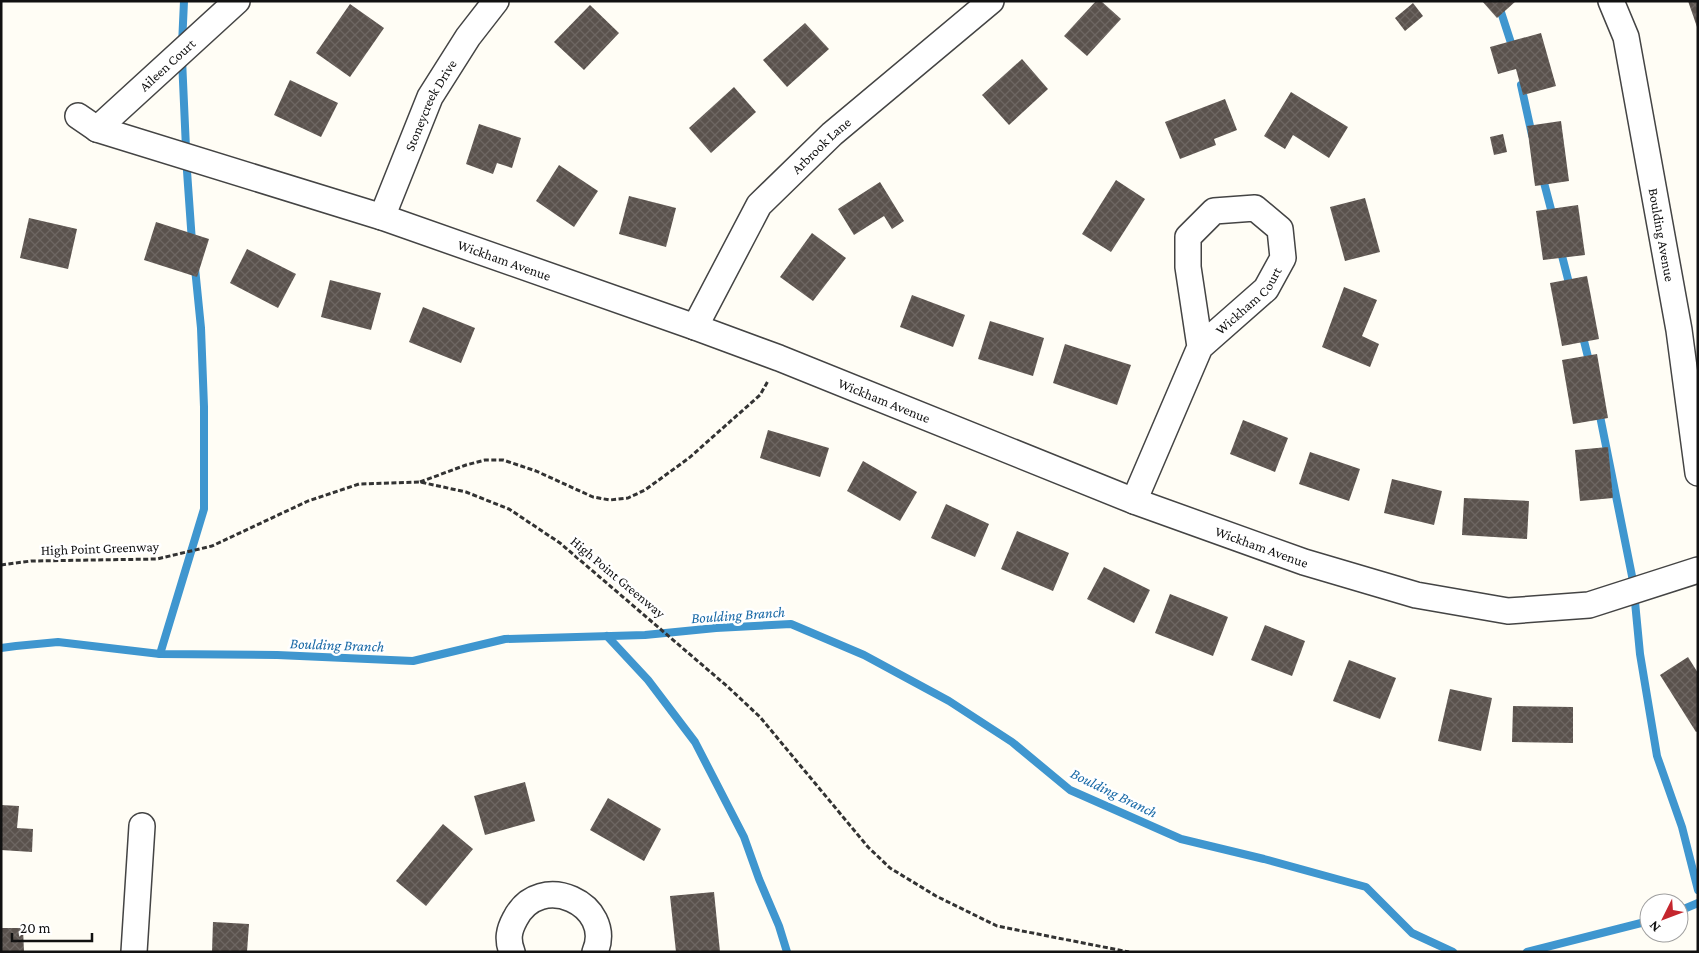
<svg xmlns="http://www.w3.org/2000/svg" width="1699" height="953" font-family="'Crimson Pro',serif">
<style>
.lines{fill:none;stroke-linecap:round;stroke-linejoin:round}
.stream{stroke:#3f96cf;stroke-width:8}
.building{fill:url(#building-cross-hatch)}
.minor-casing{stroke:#444;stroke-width:28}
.path{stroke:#333;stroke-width:3;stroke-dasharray:5 2.5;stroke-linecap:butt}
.minor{stroke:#fff;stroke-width:25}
.labels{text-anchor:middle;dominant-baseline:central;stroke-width:5;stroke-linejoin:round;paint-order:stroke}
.street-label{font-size:14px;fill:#111;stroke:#fff}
.water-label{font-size:15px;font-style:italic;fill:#1768a6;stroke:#fff}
</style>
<defs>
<pattern id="building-cross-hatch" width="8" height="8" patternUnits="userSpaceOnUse" patternTransform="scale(1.25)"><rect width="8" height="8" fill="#5a524d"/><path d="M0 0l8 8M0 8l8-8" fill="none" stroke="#6d6662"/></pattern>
</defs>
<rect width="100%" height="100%" fill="#fffdf5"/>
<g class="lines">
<g class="stream">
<polyline points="1499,6 1513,49"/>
<polyline points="182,45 184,1"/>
<polyline points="182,59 187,171 192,242"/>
<polyline points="1521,85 1532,135"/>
<polyline points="1542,175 1553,217"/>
<polyline points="1560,248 1570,287"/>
<polyline points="1582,333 1590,365"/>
<polyline points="1599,411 1633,581 1640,654 1657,756 1682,827 1698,890"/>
<polyline points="607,636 648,680 695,742 744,837 759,879 779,926 787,952"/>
<polyline points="1,648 16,646 58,642 160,654 277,655 413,661 505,639 645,635 716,628 791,624 864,655 949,701 1012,742 1070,790 1181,839 1264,859 1366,887 1412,933 1453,952"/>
<polyline points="160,654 204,509 204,407 201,328 195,268"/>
<polyline points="1679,911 1698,903"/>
<polyline points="1527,952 1649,921"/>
</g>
</g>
<g class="building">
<polygon points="1096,1 1101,1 1121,19 1087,56 1064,36"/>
<polygon points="1482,1 1516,1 1497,18"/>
<polygon points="1688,1 1698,1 1698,27 1697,27"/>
<polygon points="1413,3 1423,16 1405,31 1395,18"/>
<polygon points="350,4 384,28 350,77 316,53"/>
<polygon points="590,5 619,33 584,70 554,42"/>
<polygon points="805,23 829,49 787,87 763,60"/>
<polygon points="1541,33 1556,86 1523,95 1516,69 1498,74 1490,47"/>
<polygon points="1022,59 1048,89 1009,125 982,95"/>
<polygon points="290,80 338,103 321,137 274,115"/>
<polygon points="734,87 756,112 711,153 689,128"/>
<polygon points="1291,92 1348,127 1329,158 1293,135 1285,149 1264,136"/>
<polygon points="1225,99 1237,130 1214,139 1216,145 1180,159 1165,122"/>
<polygon points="1561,121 1569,181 1535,186 1527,126"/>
<polygon points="479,124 521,138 512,168 497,163 493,174 466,164"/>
<polygon points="1503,134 1507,152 1494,155 1490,137"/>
<polygon points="559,165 598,191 574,227 536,201"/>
<polygon points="1116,180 1145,199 1111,252 1082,234"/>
<polygon points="880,182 904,221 892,229 884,216 854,235 838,209"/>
<polygon points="629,196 676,208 666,247 619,234"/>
<polygon points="1365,198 1380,252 1345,261 1330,207"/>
<polygon points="1578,205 1585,255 1543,260 1536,211"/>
<polygon points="29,218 77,229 68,269 20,258"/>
<polygon points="156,222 209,239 197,277 144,260"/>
<polygon points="812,233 846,258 813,301 780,277"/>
<polygon points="247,249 296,274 278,308 230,283"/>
<polygon points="1587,276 1599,339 1562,346 1550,283"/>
<polygon points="330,280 381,293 371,330 321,317"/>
<polygon points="1344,287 1377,300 1362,336 1379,344 1370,367 1322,347"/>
<polygon points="912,295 965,315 953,347 900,327"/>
<polygon points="423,307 475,328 461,363 409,342"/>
<polygon points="990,321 1044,338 1033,376 978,359"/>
<polygon points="1065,344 1131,365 1117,405 1053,383"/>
<polygon points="1597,354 1608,418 1573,424 1562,360"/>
<polygon points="1243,420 1288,438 1275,472 1230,454"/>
<polygon points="768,430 829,448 820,477 760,458"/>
<polygon points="1608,447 1613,498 1580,501 1575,450"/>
<polygon points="1310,452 1360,469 1349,501 1299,484"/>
<polygon points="863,461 917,492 900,521 847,491"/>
<polygon points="1392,479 1442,491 1434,525 1384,513"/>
<polygon points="1464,498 1529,501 1527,539 1462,535"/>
<polygon points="946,504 989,524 975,557 931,538"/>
<polygon points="1017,531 1069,553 1053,591 1001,569"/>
<polygon points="1104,567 1150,590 1134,623 1087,599"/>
<polygon points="1170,594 1228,617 1213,656 1155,633"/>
<polygon points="1265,625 1305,641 1292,676 1251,660"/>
<polygon points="1688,657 1698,673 1698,731 1696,732 1660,675"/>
<polygon points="1349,660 1396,678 1380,719 1333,701"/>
<polygon points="1450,689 1492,698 1481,751 1438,741"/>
<polygon points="1513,706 1573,707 1573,743 1512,742"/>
<polygon points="525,782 535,821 485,835 474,796"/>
<polygon points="608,798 661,829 644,861 590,830"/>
<polygon points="1,805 19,806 17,828 33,829 32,852 1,850"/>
<polygon points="443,824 473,849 426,906 396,881"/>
<polygon points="714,892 720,952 676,952 670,896"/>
<polygon points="213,922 249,924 247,952 212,952"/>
<polygon points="1,928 23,928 24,952 1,952"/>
</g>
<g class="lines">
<defs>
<g id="minor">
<path id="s1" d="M 1611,1 L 1626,37 L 1679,330 L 1698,473"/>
<path id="s2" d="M 78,116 L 97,129 L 382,217 L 695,327 L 779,358 L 1134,501 L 1304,562 L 1416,595 L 1508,611 L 1589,605 L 1698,570"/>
<path id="s3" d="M 97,129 L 237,1"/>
<path id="s4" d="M 382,217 L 430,97 L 468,37 L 496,1"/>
<path id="s5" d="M 695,327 L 759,205 L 832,134 L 991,1"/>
<path id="s6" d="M 1134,501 L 1200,347 L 1266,289 L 1283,258 L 1280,229 L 1255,208 L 1214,211 L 1188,237 L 1188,267 L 1200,347"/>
<polyline points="134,952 142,826"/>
<path d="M 512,952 C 507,939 509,930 515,919 C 540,869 615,905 595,952"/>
</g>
</defs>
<use href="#minor" class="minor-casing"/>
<g class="path">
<polyline points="420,482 466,465 485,460 503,460 536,471 593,497 610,500 628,498 645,490 689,458 760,395 768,381"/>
<polyline points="1,565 31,561 157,559 212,546 308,501 359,484 420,482 466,492 509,509 560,543 728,687 760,717 868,847 890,868 936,896 997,926 1129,952"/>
</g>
<use href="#minor" class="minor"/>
</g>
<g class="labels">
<g class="street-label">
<text stroke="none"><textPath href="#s3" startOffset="95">Aileen Court</textPath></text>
<text stroke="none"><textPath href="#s4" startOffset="122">Stoneycreek Drive</textPath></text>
<text stroke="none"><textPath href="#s5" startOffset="224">Arbrook Lane</textPath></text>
<text stroke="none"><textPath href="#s1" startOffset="240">Boulding Avenue</textPath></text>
<text stroke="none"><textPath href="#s2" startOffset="451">Wickham Avenue</textPath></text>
<text stroke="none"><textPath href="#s6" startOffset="235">Wickham Court</textPath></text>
<text stroke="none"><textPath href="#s2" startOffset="856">Wickham Avenue</textPath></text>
<text stroke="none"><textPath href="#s2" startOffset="1261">Wickham Avenue</textPath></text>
<text transform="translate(100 548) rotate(-2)">High Point Greenway</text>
<text transform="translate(618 577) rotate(40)">High Point Greenway</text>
</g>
<g class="water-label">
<text transform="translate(738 615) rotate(-4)">Boulding Branch</text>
<text transform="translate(337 645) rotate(2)">Boulding Branch</text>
<text transform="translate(1114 793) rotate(26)">Boulding Branch</text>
</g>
</g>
<rect width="1699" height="953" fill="none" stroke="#111111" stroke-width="5"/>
<g transform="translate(1664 918) rotate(228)"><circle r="24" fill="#ffffff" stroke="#a0a0a0"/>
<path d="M0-4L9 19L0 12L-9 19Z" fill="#c4262e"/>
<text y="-8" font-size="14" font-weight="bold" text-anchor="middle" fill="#111111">N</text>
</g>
<path d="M12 933v8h80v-8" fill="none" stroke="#111111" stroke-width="2.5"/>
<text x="20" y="933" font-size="15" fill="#111111" stroke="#ffffff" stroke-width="4" paint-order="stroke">20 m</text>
</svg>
